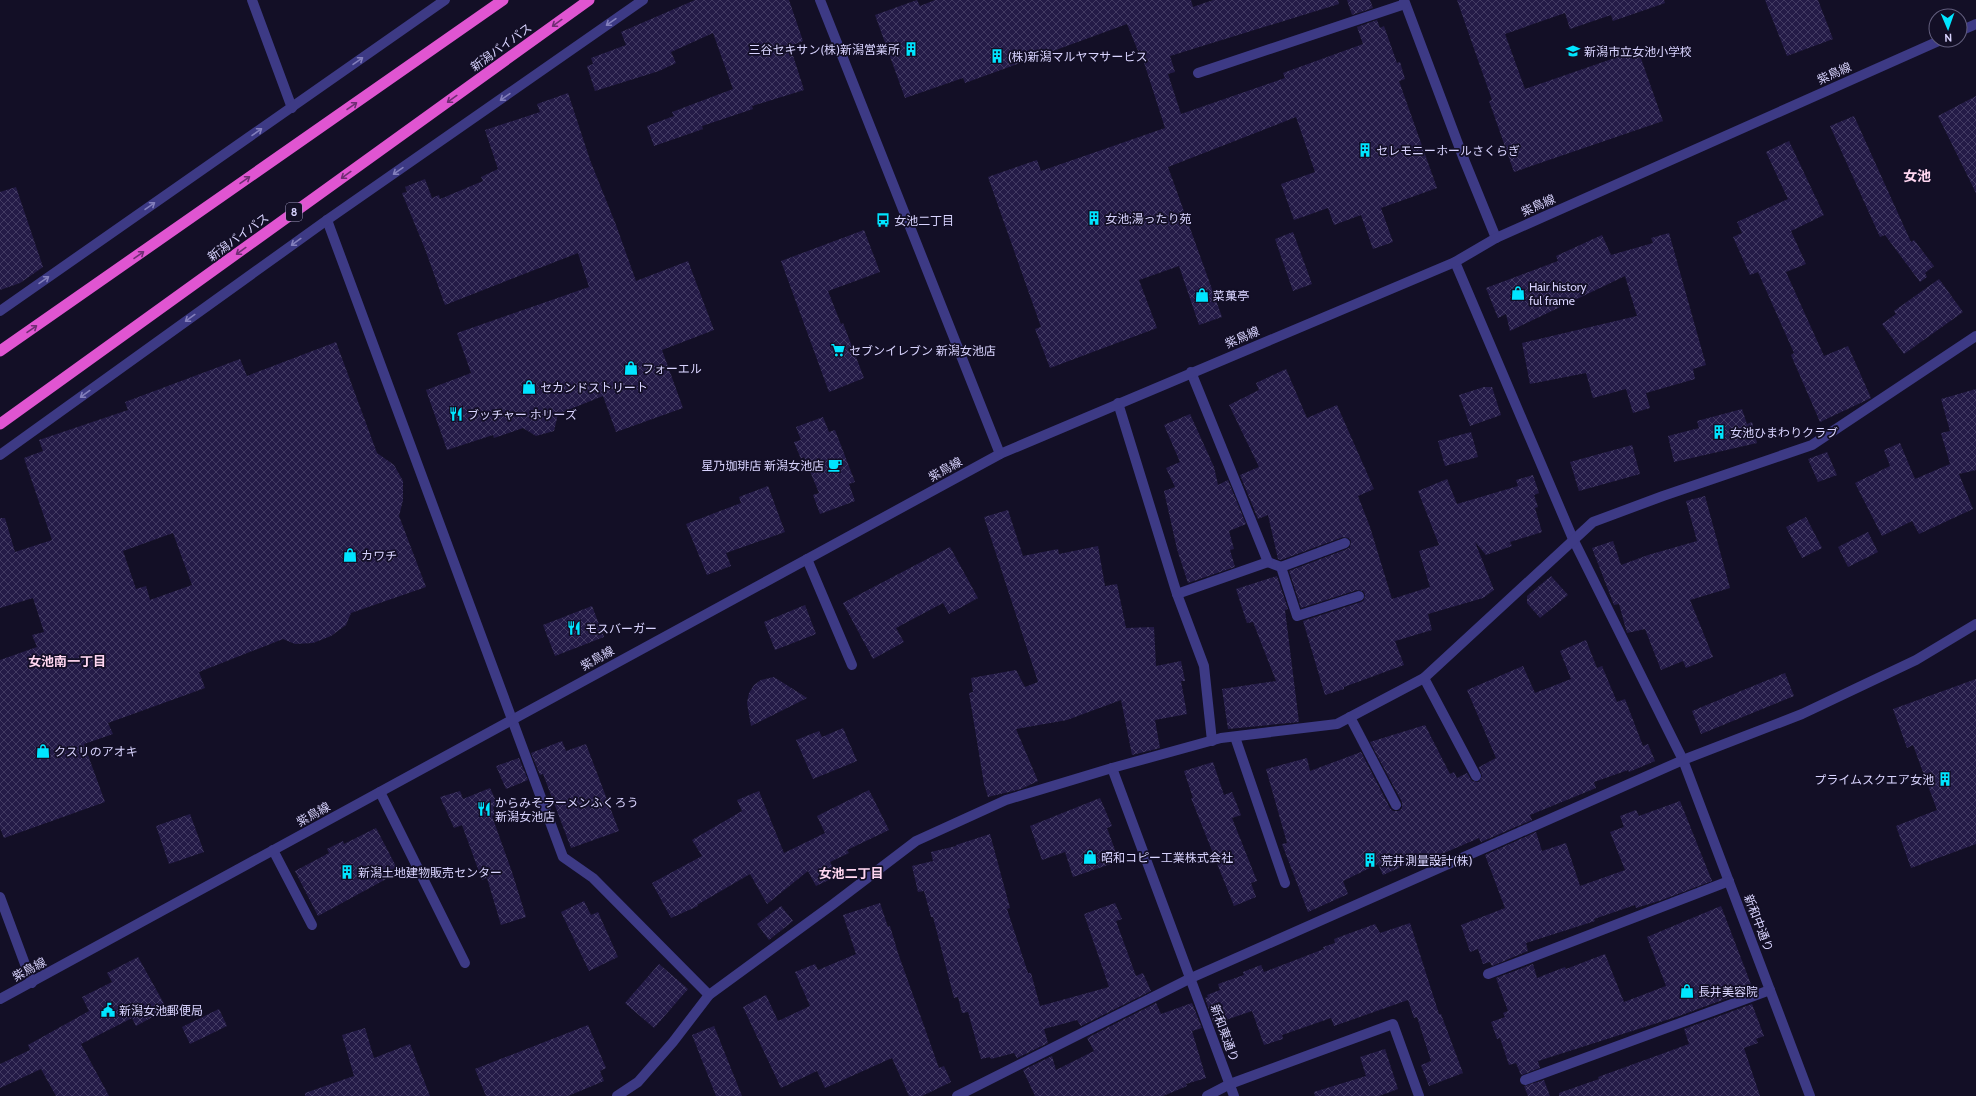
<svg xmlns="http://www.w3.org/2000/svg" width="1976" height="1096" font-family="Cabin,'Noto Sans JP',sans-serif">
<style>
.building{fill:url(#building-cross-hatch);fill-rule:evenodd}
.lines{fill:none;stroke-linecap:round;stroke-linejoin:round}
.minor{stroke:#3d3a85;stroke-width:10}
.tertiary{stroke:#3d3a85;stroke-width:10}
.trunk{stroke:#e055d1;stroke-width:11}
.oneway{stroke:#837fbc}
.oneway2{stroke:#6f2e73}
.labels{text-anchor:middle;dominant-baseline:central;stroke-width:3.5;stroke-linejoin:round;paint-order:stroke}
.shield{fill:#130f26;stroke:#9e99be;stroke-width:1}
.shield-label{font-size:11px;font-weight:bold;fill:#d9d4ff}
.street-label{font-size:12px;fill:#d9d4ff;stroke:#130f26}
.poi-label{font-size:12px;fill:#d9d4ff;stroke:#130f26;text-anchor:start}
.neighbourhood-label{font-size:13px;font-weight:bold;fill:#ffd6f0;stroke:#130f26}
.quarter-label{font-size:14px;font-weight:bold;fill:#ffd6f0;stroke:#130f26}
</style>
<defs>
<pattern id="building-cross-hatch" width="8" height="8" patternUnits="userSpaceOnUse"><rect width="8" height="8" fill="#241b47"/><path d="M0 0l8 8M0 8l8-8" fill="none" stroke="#433b63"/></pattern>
</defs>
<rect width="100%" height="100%" fill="#130f26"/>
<g class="building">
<polygon points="695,0 789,0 803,41 790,46 804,90 752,106 753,109 702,126 703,129 654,146 647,126 674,116 672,112 733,89 713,33 671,52 676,63 659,71 595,91 587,66 593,64 591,58 626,45 621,32"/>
<polygon points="917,0 920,6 935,0 1191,0 1193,7 1213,0 1338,0 1339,4 1170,56 1175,72 1168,74 1181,114 1285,78 1283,73 1363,44 1357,27 1377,20 1380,28 1384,26 1397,63 1400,62 1405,79 1399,81 1437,188 1381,208 1393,242 1373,249 1361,215 1334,225 1328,208 1294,220 1281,184 1315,172 1296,117 1168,167 1222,317 1199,325 1179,266 1139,280 1157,328 1050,368 1035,329 1041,327 988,177 1037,160 1041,171 1165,128 1140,50 1138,51 1127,24 965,83 963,78 905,98 875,15"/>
<polygon points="1347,0 1370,0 1373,8 1352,15"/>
<polygon points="1457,0 1664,0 1665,3 1613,21 1611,15 1570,29 1565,13 1505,34 1525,89 1638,50 1663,121 1514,172 1489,101 1492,100"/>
<polygon points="1765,0 1818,0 1833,39 1787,56"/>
<polygon points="568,93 590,160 616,225 636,281 688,261 714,330 662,350 683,408 616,432 603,396 558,414 554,431 536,436 523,428 494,438 493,435 447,450 426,390 471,373 457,333 589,287 578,253 445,305 425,249 402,193 407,192 405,187 425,179 432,198 439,195 440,199 483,181 481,177 498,169 485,130 540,112 537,104"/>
<polygon points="1976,96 1976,193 1938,116"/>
<polygon points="1854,116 1911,242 1914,240 1934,266 1925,273 1927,277 1920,282 1885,235 1880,237 1830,126"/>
<polygon points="1789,141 1824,215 1791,231 1806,264 1786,272 1824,356 1848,346 1871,398 1820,422 1791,355 1794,353 1758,272 1750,275 1733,237 1742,233 1737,222 1788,199 1766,152"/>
<polygon points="16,187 43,267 20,283 0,290 0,192"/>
<polygon points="864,230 880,272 828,291 841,324 843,323 864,378 829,392 781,261"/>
<polygon points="1293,232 1312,284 1293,291 1275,239"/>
<polygon points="1669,233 1706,365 1693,369 1695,379 1646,393 1650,408 1633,413 1626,389 1593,398 1586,373 1530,384 1522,343 1637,316 1625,276 1510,331 1506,314 1498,318 1486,288 1558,261 1556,256 1602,235 1611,255 1653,243 1651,238"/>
<polygon points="1939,279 1963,312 1904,354 1882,324 1896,314 1894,311"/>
<path d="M 336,342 L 377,453 L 394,465 L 403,481 L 403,500 L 399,516 L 426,587 L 351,613 L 346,625 L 331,636 L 313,643 L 295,644 L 283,639 L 199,672 L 205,688 L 108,723 L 113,734 L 84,744 L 105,802 L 4,838 L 0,828 L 0,660 L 37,647 L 32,635 L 44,632 L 33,598 L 0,608 L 0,518 L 5,518 L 15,552 L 52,540 L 24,458 L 43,451 L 39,440 L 128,410 L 125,402 L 240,359 L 247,376 ZM 173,533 L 192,585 L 150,600 L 146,586 L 136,589 L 123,551 Z"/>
<polygon points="1286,369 1307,418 1337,405 1374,489 1358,496 1370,527 1392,599 1430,587 1419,551 1439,545 1418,491 1447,479 1457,504 1518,486 1516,480 1533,475 1539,493 1534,495 1538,507 1535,508 1542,532 1510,542 1512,546 1486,555 1475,542 1494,590 1483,598 1428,614 1432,630 1395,641 1404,665 1344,687 1344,689 1325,695 1303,621 1361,602 1364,600 1365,594 1363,591 1357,590 1301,608 1289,571 1347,549 1350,547 1351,541 1349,538 1343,537 1281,560 1278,559 1268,515 1258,519 1240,475 1259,467 1229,405 1259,390 1256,383"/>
<polygon points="1484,387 1492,387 1501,415 1470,426 1459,395"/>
<polygon points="1976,389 1976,470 1959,474 1973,509 1919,534 1912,521 1882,536 1855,483 1890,466 1884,450 1900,443 1915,479 1950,464 1941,433 1950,431 1941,399"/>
<polygon points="1742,409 1747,424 1752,422 1757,443 1674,462 1668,436 1699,428 1697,421"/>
<polygon points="1190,414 1214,467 1218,485 1228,480 1246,524 1229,531 1234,549 1230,550 1235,567 1188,583 1177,549 1164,491 1175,487 1166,468 1180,462 1164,425"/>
<polygon points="823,417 829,432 835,430 855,482 849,484 855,501 820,514 813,495 819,493 804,457 801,459 794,442 801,440 796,427"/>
<polygon points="1471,432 1478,457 1445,466 1438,441"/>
<polygon points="1632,445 1640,474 1579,491 1570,462"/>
<polygon points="1827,452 1837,475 1818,482 1808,459"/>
<polygon points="768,486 785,532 726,553 731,566 707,575 686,524 741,503 739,497"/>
<polygon points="1705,496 1730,588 1690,600 1713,657 1686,668 1683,661 1661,670 1645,629 1627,633 1619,604 1614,605 1592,548 1613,541 1621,565 1648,555 1697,541 1686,501"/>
<polygon points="1008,510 1023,556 1058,549 1059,554 1098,546 1105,586 1117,584 1126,628 1154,627 1156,666 1181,661 1185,681 1181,681 1187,714 1155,720 1160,748 1132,755 1121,700 1067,720 1016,729 1038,781 1021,789 988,797 984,784 969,693 973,692 971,678 1016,670 1025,687 1038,682 984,517"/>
<polygon points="1806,517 1822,548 1802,558 1786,527"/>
<polygon points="1868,532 1878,552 1848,567 1838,547"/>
<polygon points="950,547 978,598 949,614 943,603 896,628 904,642 873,659 843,603"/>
<polygon points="1277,576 1288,609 1285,610 1299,722 1228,729 1222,689 1276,681 1253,622 1247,623 1236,589"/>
<polygon points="1551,576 1568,595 1540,618 1527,603 1527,596"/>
<polygon points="805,605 816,634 775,650 764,622"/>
<polygon points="592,606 604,637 555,656 543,625"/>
<polygon points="1586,640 1597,668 1602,666 1617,702 1625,699 1643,746 1648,744 1655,761 1629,772 1628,770 1594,782 1596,788 1530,815 1532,820 1481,842 1479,838 1414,866 1412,862 1383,875 1378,864 1343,881 1348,894 1308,912 1282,844 1287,843 1266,769 1307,758 1310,771 1361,752 1390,808 1393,811 1399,811 1402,808 1402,802 1370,742 1425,725 1450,774 1454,772 1457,778 1467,773 1472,781 1479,782 1482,776 1479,767 1496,758 1467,690 1523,666 1535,693 1571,679 1560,651"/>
<polygon points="1785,673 1794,696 1701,734 1692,711"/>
<polygon points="774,677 807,698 751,726 747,703 749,693 754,685 761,680"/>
<polygon points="1976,679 1976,844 1911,868 1896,826 1937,810 1913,745 1907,748 1893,709"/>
<polygon points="843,728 857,761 813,779 796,740 819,731 822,737"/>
<polygon points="562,741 566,751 586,744 619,831 571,848 543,774 540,775 531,753"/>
<polygon points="519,758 528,780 506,789 496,766"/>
<polygon points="1213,762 1224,795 1232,792 1241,815 1232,818 1257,881 1251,883 1256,897 1234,906 1191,798 1193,798 1184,771"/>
<polygon points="490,788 498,805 493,807 495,815 492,816 512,872 526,917 501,925 487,878 482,880 462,825 454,828 440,797 460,791 463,799"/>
<polygon points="869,790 889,830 847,850 849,853 830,862 837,876 816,886 808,871 767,904 750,874 697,905 698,906 671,918 652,883 702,856 692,840 742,811 737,800 759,791 784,853 825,833 817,816"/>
<polygon points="1100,798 1112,826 1107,828 1119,861 1073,877 1065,852 1042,860 1030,826"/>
<polygon points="1680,801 1712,881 1662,900 1636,908 1635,905 1594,919 1595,921 1526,943 1528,951 1492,966 1490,962 1483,964 1478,949 1470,952 1461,925 1505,908 1485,855 1536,832 1542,851 1566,843 1580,886 1625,870 1610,832 1624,827 1620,816 1636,810 1639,816"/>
<polygon points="190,814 204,852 169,864 156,826"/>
<polygon points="376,828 399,872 318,916 295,871 329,853 327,849 343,841 344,844"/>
<polygon points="990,834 1010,908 1007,909 1028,973 1031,973 1040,1006 1109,987 1084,914 1115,903 1122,919 1116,921 1136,976 1143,973 1151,991 1081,1026 1077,1020 1044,1029 1048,1043 1017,1058 1014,1053 991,1059 990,1057 981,1059 968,1012 962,1013 958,997 954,998 933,917 931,917 924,891 918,892 912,866 933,861 931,852 956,846 956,845"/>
<polygon points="584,901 591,915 598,912 618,957 589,971 561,912"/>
<polygon points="880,903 888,927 890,926 898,953 939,1068 944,1066 951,1082 922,1096 909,1096 892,1058 825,1088 817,1071 781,1088 743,1007 766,995 778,1021 810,1006 795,972 815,964 818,970 856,954 843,915"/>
<polygon points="781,906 793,921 769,940 757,924"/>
<polygon points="1721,906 1752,987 1746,989 1747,991 1679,1016 1538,1061 1540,1068 1521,1075 1516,1063 1509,1065 1500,1038 1497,1039 1491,1022 1505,1017 1503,1013 1508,1011 1496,978 1533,964 1537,978 1565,967 1566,969 1605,954 1624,1002 1666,986 1647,937"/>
<polygon points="1410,923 1439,1014 1441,1014 1463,1073 1429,1086 1421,1065 1431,1061 1417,1017 1414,1018 1408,1000 1334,1026 1331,1018 1282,1035 1283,1039 1264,1045 1252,1011 1214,1024 1205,998 1208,997 1207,995 1220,990 1218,984 1244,975 1243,972 1261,965 1264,972 1324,949 1323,947 1335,943 1334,939 1375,924 1380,933"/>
<polygon points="138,957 167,1009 136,1026 132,1018 81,1044 109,1096 56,1096 41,1069 0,1088 0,1064 30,1050 28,1045 89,1011 82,997 112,982 107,973"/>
<polygon points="659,964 688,989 654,1028 625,1003"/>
<polygon points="1156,1003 1161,1014 1192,1003 1202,1028 1192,1031 1206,1078 1186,1084 1187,1086 1163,1096 1035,1096 1023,1070 1052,1056 1056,1070 1094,1051 1087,1038"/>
<polygon points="1752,1004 1764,1036 1756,1039 1758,1043 1744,1048 1760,1096 1559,1096 1559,1093 1599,1079 1598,1077 1689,1044 1684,1029"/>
<polygon points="219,1009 227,1026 190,1044 182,1027"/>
<polygon points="588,1025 606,1068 600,1071 604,1081 568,1096 486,1096 475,1069"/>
<polygon points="714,1026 742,1096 716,1096 692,1035"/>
<polygon points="365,1028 374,1058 410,1044 430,1096 305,1096 305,1093 354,1076 342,1035"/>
<polygon points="1385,1049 1398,1089 1379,1096 1315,1096 1314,1092 1366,1076 1360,1057"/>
<polygon points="1544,1080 1550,1096 1528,1096 1524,1086"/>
</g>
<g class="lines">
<g class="minor">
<polyline points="252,0 292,108"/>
<polyline points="1404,0 1463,157 1496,238"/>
<polyline points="1198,73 1405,4"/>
<polyline points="327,220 563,857 593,878 709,995"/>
<polyline points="1455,262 1573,539 1683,760 1810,1096"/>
<polyline points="0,311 445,0"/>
<polyline points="1118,403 1177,594 1204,666 1212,741"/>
<polyline points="0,455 327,220 643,0"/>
<polyline points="807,559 852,665"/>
<polyline points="1268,562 1281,567 1297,616 1359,596"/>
<polyline points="1281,567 1345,543"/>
<polyline points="1177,594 1268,562 1191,372"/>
<polyline points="1424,678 1476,776"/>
<polyline points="1350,717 1396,805"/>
<polyline points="1235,737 1285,883"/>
<polyline points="1112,768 1234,1096"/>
<polyline points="380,792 465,963"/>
<polyline points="273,850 312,925"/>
<polyline points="0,897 32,983"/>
<polyline points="1488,974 1729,881"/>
<polyline points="1525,1080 1770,990"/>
<polyline points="617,1096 638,1082 673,1042 709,995 832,905 916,841 1006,800 1112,768 1221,738 1337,724 1424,678 1593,522 1663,496 1812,445 1976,336"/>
<polyline points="957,1096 1191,978 1683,760 1802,714 1916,660 1976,624"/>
<polyline points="1207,1096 1230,1084 1393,1024 1419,1096"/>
</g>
<g class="tertiary">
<polyline points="820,0 1000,454"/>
<polyline points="1960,31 1976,24"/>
<polyline points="0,999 1000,454 1455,262 1496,238 1941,40"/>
</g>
<g class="trunk">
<polyline points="0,351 503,0"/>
<polyline points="0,424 589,0"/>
</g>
</g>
<defs><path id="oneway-shaft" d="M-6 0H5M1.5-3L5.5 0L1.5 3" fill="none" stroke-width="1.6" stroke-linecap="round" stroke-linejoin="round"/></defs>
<g class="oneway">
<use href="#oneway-shaft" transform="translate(611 22) rotate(145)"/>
<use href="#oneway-shaft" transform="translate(358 61) rotate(-35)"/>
<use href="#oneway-shaft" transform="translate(505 97) rotate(145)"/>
<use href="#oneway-shaft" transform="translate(257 132) rotate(-35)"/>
<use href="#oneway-shaft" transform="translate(398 171) rotate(145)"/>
<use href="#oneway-shaft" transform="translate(150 206) rotate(-35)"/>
<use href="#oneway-shaft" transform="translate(296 242) rotate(144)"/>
<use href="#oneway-shaft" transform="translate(44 280) rotate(-35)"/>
<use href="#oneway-shaft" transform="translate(190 318) rotate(144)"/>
<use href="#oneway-shaft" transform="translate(85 394) rotate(144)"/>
</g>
<g class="oneway2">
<use href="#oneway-shaft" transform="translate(557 23) rotate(144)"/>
<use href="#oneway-shaft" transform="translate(452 99) rotate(144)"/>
<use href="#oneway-shaft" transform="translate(352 106) rotate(-35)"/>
<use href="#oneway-shaft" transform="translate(346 175) rotate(144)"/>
<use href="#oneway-shaft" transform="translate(245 180) rotate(-35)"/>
<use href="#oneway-shaft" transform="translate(241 251) rotate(144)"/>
<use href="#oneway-shaft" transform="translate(139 255) rotate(-35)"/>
<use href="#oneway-shaft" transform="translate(32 329) rotate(-35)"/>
</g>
<defs>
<symbol id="building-bare" viewBox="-9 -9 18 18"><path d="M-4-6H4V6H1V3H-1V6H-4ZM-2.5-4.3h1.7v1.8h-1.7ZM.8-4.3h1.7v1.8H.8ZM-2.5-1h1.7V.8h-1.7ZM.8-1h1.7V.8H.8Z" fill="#00e5ff" stroke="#130f26" stroke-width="2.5" paint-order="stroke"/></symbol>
<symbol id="school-bare" viewBox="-9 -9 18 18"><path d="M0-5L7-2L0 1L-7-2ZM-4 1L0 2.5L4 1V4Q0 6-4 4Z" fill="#00e5ff" stroke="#130f26" stroke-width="2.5" paint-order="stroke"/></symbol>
<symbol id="bus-bare" viewBox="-9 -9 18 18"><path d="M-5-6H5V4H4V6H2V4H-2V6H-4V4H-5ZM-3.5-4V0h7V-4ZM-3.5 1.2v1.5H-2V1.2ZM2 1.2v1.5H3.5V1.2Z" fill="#00e5ff" stroke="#130f26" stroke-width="2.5" paint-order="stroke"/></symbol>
<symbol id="shop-bare" viewBox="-9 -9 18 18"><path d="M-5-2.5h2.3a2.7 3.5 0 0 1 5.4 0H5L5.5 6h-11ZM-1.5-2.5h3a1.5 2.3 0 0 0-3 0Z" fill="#00e5ff" stroke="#130f26" stroke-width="2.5" paint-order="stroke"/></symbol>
<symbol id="supermarket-bare" viewBox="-9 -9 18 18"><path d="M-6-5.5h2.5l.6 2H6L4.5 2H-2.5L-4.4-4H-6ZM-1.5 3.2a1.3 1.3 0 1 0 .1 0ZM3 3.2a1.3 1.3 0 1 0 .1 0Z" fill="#00e5ff" stroke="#130f26" stroke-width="2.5" paint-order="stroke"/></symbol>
<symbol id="restaurant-bare" viewBox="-9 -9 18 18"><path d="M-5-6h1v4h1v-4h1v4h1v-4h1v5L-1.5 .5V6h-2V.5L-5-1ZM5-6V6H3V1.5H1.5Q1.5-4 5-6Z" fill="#00e5ff" stroke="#130f26" stroke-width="2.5" paint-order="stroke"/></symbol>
<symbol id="cafe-bare" viewBox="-9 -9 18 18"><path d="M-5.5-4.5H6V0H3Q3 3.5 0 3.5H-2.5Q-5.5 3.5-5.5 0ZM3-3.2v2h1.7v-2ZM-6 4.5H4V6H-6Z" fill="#00e5ff" stroke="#130f26" stroke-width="2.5" paint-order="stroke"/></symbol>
<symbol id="civic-bare" viewBox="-9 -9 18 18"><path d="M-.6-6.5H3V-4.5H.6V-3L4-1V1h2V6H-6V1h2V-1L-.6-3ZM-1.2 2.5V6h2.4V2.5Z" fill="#00e5ff" stroke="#130f26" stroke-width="2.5" paint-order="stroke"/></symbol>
</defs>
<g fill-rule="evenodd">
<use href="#building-bare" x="901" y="39" width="20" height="20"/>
<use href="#school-bare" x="1563" y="41" width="20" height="20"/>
<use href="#building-bare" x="987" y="46" width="20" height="20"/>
<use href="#building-bare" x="1355" y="140" width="20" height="20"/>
<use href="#building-bare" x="1084" y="208" width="20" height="20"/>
<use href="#bus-bare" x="873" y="210" width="20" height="20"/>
<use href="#shop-bare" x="1508" y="283" width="20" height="20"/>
<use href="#shop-bare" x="1192" y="285" width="20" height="20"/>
<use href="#supermarket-bare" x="828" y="340" width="20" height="20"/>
<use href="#shop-bare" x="621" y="358" width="20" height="20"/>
<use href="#shop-bare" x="519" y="377" width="20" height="20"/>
<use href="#restaurant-bare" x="446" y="404" width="20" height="20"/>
<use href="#building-bare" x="1709" y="422" width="20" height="20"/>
<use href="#cafe-bare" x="825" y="455" width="20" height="20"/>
<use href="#shop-bare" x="340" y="545" width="20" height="20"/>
<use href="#restaurant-bare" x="564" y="618" width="20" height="20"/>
<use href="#shop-bare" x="33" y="741" width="20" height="20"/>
<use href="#building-bare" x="1935" y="769" width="20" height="20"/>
<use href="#restaurant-bare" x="474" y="799" width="20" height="20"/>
<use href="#shop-bare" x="1080" y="847" width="20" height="20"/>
<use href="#building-bare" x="1360" y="850" width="20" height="20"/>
<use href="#building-bare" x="337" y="862" width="20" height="20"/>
<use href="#shop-bare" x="1677" y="981" width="20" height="20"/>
<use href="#civic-bare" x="98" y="1000" width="20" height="20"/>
</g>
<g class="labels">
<rect class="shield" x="286" y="203" width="16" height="18" rx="3"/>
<g class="shield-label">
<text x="294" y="212">8</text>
</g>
<g class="street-label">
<text transform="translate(501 47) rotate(-36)">新潟バイパス</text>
<text transform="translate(1834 73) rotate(-24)">紫鳥線</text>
<text transform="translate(1538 205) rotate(-24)">紫鳥線</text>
<text transform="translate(238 237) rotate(-36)">新潟バイパス</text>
<text transform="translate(1242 337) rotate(-23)">紫鳥線</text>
<text transform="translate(945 469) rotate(-29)">紫鳥線</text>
<text transform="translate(597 658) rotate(-29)">紫鳥線</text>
<text transform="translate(313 814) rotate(-29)">紫鳥線</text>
<text transform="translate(1759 923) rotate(69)">新和中通り</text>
<text transform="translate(29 969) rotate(-28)">紫鳥線</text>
<text transform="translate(1225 1033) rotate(70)">新和東通り</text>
</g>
<g class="poi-label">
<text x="900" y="49" text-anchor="end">三谷セキサン(株)新潟営業所</text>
<text x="1584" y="51">新潟市立女池小学校</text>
<text x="1008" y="56">(株)新潟マルヤマサービス</text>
<text x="1376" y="150">セレモニーホールさくらぎ</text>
<text x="1105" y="218">女池;湯ったり苑</text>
<text x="894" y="220">女池二丁目</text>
<text x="1529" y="286">Hair history<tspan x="1529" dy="14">ful frame</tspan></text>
<text x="1213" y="295">菜菓亭</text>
<text x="849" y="350">セブンイレブン 新潟女池店</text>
<text x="642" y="368">フォーエル</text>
<text x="540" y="387">セカンドストリート</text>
<text x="467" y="414">ブッチャー ホリーズ</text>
<text x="1730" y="432">女池ひまわりクラブ</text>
<text x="824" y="465" text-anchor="end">星乃珈琲店 新潟女池店</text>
<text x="361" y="555">カワチ</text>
<text x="585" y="628">モスバーガー</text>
<text x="54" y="751">クスリのアオキ</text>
<text x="1934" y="779" text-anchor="end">プライムスクエア女池</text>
<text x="495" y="802">からみそラーメンふくろう<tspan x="495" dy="14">新潟女池店</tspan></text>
<text x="1101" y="857">昭和コピー工業株式会社</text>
<text x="1381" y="860">荒井測量設計(株)</text>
<text x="358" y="872">新潟土地建物販売センター</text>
<text x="1698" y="991">長井美容院</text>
<text x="119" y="1010">新潟女池郵便局</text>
</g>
<g class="neighbourhood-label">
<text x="67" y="661">女池南一丁目</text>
<text x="851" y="873">女池二丁目</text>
</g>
<g class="quarter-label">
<text x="1917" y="176">女池</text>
</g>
</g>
<g transform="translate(1948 28) rotate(178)"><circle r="19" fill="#130f26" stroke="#625e7d"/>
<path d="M0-3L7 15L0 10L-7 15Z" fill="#00e5ff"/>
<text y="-6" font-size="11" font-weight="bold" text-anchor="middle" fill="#d9d4ff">N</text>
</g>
</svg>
